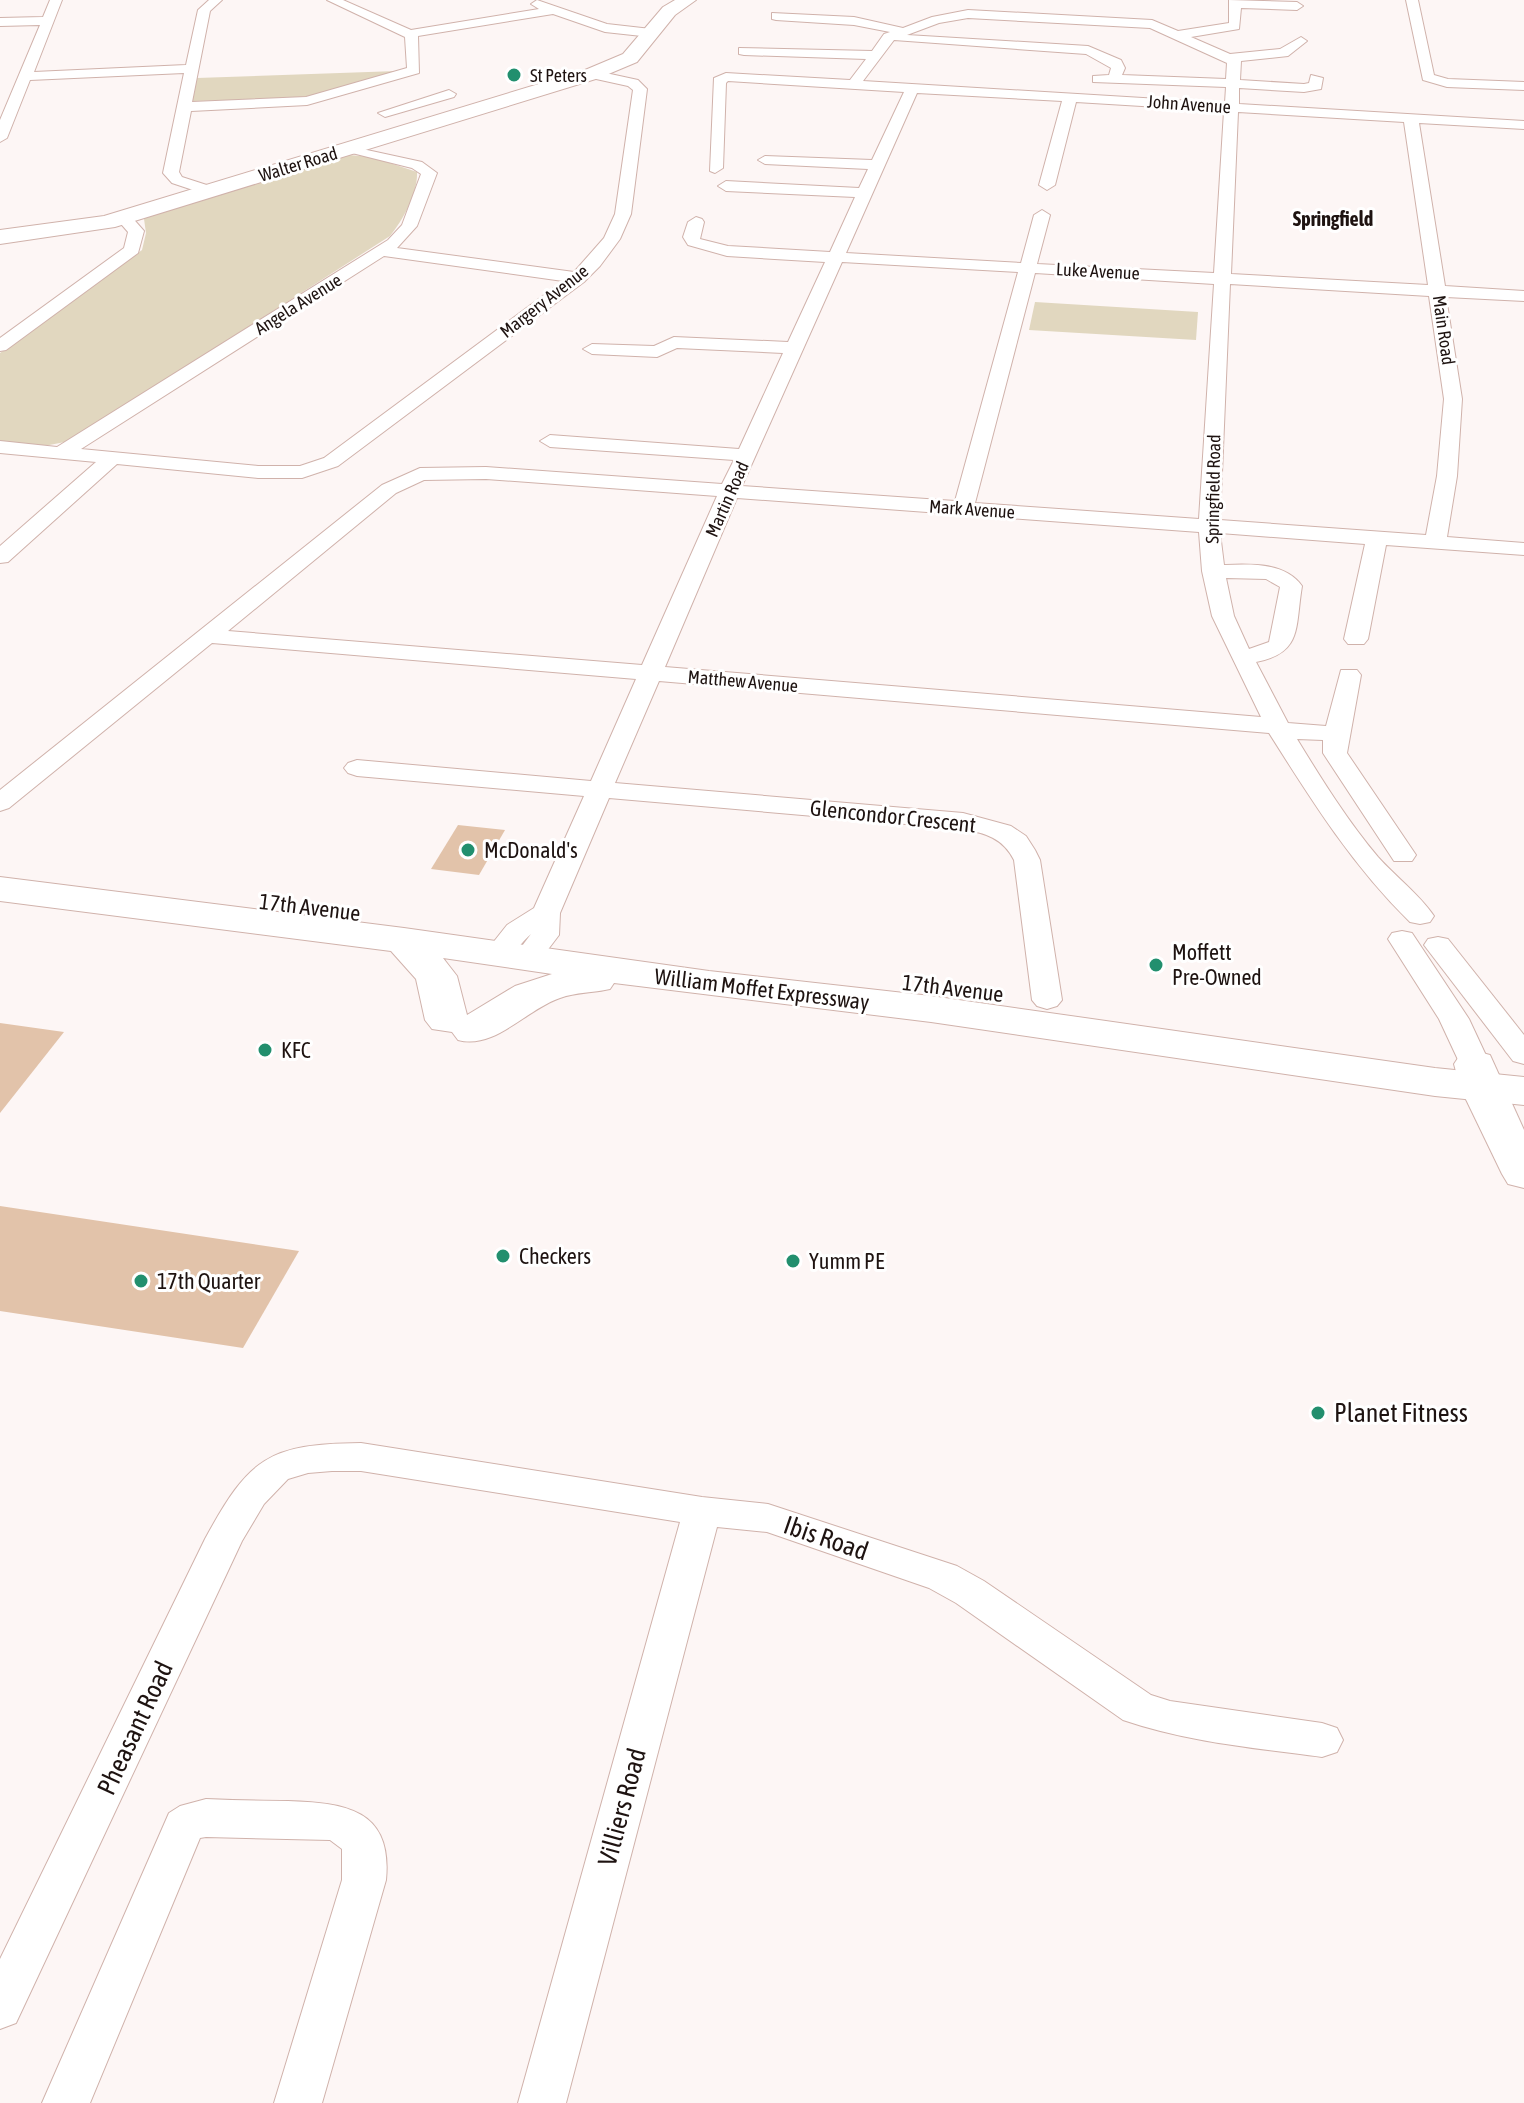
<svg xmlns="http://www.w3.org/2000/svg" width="1524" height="2103" font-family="'Asap Condensed',sans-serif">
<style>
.green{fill:#e1d7bf}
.building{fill:#e2c3aa}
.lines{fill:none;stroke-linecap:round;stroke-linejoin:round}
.street-casing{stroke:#d0b2ab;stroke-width:2}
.secondary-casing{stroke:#d0b2ab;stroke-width:2}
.primary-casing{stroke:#d0b2ab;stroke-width:2}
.street{fill:#fff;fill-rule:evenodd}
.secondary{fill:#fff;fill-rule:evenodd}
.primary{fill:#fff;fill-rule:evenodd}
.poi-dot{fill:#228f6e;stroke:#fff;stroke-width:3}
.labels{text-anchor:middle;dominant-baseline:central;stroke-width:6;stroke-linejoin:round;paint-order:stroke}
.far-poi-label{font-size:18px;fill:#1e1311;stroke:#fff;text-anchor:start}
.far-street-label{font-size:18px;fill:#1e1311;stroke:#fff}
.far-neighbourhood-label{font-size:20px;font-weight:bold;fill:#1e1311;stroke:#fff}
.street-label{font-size:22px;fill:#1e1311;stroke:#fff}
.poi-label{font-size:22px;fill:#1e1311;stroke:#fff;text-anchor:start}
.near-poi-label{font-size:26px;fill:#1e1311;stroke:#fff;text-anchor:start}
.near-street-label{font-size:26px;fill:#1e1311;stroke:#fff}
</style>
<rect width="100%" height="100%" fill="#fdf6f5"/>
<g class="green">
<polygon points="397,71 402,73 322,95 293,100 192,101 197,78"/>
<path d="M 349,155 L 372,157 L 417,172 C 418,193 403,220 390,236 L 70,441 L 39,447 L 0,443 L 0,353 L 142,250 L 146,233 L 144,219 L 150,214 Z"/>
<polygon points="1035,302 1198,312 1196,340 1029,330"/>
</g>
<g class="building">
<polygon points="458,825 505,830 479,875 431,869"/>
<polygon points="0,1023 64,1032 0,1113"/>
<polygon points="0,1206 299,1251 243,1348 0,1311"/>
</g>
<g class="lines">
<defs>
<g id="street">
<polygon points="50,0 62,0 34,72 186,65 198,10 209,0 222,0 210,11 192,102 306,97 407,68 405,37 327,0 343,0 411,30 539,9 531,4 537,0 607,24 651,29 657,33 651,37 605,32 553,14 418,36 419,73 307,105 191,111 179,172 182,177 216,188 216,194 211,196 172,183 163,173 184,73 30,80 7,138 0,142 0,120 40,25 0,26 0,18 43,17"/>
<path d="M 1229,0 L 1297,2 L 1303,6 L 1297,10 L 1241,8 L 1239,29 L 1191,37 L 1230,54 L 1280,49 L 1301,37 L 1307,41 L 1288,56 L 1241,61 L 1240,80 L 1304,84 L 1309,83 L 1311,75 L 1323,78 L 1321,89 L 1304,92 L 1239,88 L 1239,104 L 1524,121 L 1524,129 L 1419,123 L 1445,286 L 1524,291 L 1524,301 L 1446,297 L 1462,399 L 1457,476 L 1447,537 L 1524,543 L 1524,555 L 1386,545 L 1368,639 L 1364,644 L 1348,644 L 1344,639 L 1365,544 L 1220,533 L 1224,565 C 1251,564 1285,562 1302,586 C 1295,627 1303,653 1256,662 L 1288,723 L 1326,726 L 1341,670 L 1357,670 L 1361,675 L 1347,753 L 1416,855 L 1412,861 L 1394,861 L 1323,753 L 1323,740 L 1297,739 C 1322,780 1347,820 1378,857 C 1396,877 1419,894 1434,916 L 1430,922 L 1420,924 L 1410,922 C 1352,865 1312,801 1269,733 L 659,681 L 615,783 L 963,813 L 1011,826 L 1026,836 L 1035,850 L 1040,860 L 1062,1000 L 1057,1006 L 1047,1009 L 1037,1006 L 1032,1000 L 1014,860 C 1003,838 985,833 963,829 L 609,798 L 560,913 L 559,935 L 537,964 L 527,967 L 517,964 L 513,958 L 531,934 C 515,947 512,966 488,960 L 484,954 L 507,925 L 534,908 L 584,796 L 357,776 L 348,773 L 344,768 L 348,763 L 357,760 L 591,781 L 636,679 L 212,643 L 9,808 L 0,811 L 0,790 L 382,485 L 420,468 L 486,467 L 722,484 L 734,460 L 550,447 L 540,441 L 550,435 L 739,449 L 783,353 L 677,348 L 657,357 L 592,354 L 583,349 L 592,344 L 654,346 L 674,337 L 788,342 L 825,262 L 727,256 L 688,245 L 683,237 L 688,222 L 696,217 L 702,219 L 704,222 L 700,239 L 728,246 L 830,252 L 855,197 L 726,191 L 718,186 L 726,181 L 859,188 L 868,169 L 765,164 L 758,160 L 765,156 L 872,160 L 904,92 L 728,81 L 726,83 L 723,168 L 715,173 L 710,171 L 714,78 L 726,73 L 850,80 L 866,59 L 744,55 L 739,54 L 739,48 L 872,51 L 884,34 L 890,32 L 854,25 L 776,20 L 772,19 L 772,13 L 854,17 L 903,28 L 932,17 L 968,10 L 1152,20 L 1178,31 L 1229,23 ZM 968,18 L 1150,28 L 1227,63 L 1226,79 L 1122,75 L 1125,68 L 1121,60 L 1088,46 L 907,35 L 939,23 ZM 894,40 L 1086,54 L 1111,68 L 1109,75 L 1093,76 L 1093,82 L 1226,87 L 1225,103 L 863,81 ZM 917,93 L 1062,101 L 1039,185 L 1047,190 L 1055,185 L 1076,102 L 1224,111 L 1214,273 L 1037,264 L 1050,215 L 1042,210 L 1034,215 L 1021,263 L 846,253 ZM 1238,112 L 1404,122 L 1428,285 L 1231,274 ZM 842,262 L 1018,272 L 955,501 L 742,486 ZM 1035,273 L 1214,284 L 1199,519 L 975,503 ZM 1230,284 L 1429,296 L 1444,399 L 1437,476 L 1426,535 L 1220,520 ZM 486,479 L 717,496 L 642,665 L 228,631 L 396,493 L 424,480 ZM 737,498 L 1199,532 L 1202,571 L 1212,616 L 1261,717 L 665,667 ZM 1226,578 L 1266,579 L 1280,587 L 1269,642 L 1249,649 L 1234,616 Z"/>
<polygon points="1406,0 1418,0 1434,75 1448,79 1524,82 1524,90 1447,87 1423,80"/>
<path d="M 592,70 L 638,80 L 647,89 L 631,214 L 620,239 L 600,266 L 584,282 L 338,466 L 302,478 L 258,478 L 117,464 L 8,562 L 0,563 L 0,546 L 96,462 L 0,453 L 0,441 L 57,447 L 388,240 L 402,225 L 421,174 L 412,168 L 344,151 L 344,145 L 422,162 L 437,173 L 417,226 L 397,248 L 574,272 L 604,238 L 615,214 L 633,90 L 628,86 L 587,77 L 585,74 ZM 384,256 L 563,281 L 324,458 L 300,466 L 258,466 L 81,449 Z"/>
<polygon points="449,90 456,94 454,97 385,117 378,113"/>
<polygon points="123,212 129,214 144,231 138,253 6,350 0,351 0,338 124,248 128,232 115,217"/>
<polygon points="1402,931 1412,933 1469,1019 1490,1064 1486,1070 1475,1073 1464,1070 1460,1064 1439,1019 1388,939 1392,933"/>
<polygon points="1438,937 1448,939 1524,1035 1524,1064 1513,1061 1424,945 1428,939"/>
<path d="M 361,1443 L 702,1497 L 768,1504 L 957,1566 L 984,1581 L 1151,1695 L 1170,1701 L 1322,1723 L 1337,1728 L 1343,1740 L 1337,1752 L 1322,1757 C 1255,1748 1187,1742 1123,1720 L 956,1603 L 929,1588 L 767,1532 L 717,1527 L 566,2103 L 518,2103 L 680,1522 L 361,1471 L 332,1471 L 308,1473 L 288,1479 L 264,1504 L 242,1541 L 16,2023 L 0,2029 L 0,1959 L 205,1539 C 249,1458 268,1444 361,1443 Z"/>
<path d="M 206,1799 C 233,1800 261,1801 288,1801 C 345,1803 393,1809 386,1880 L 322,2103 L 274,2103 L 342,1880 L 342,1849 L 330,1840 L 206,1837 L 200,1838 L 90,2103 L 42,2103 L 169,1813 L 180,1806 Z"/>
</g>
<g id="secondary">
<polygon points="675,0 696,0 675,15 637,62 599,78 115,227 0,244 0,230 104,216 585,70 623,54 663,7"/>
<polygon points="1475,1051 1490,1055 1524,1130 1524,1188 1508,1184 1502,1174 1460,1087 1454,1064 1460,1055"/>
</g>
<path id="primary" d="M 0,877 L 404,928 L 709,971 L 931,996 L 1435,1068 L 1524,1077 L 1524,1105 L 1435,1096 L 931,1022 L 614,983 L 610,989 C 593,993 576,992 560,998 C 525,1010 495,1050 458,1040 L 452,1032 L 432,1029 L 425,1020 L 416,979 L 391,951 L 0,901 ZM 443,958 L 552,974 L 515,986 L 467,1015 L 457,976 Z"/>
</defs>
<use href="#street" class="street-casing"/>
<use href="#secondary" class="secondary-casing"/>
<use href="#primary" class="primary-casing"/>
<use href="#street" class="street"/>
<use href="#secondary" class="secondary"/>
<use href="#primary" class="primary"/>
</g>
<g class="poi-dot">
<circle cx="514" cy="75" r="8"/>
<circle cx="468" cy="850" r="8"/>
<circle cx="1156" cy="965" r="8"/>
<circle cx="265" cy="1050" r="8"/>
<circle cx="503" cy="1256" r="8"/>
<circle cx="793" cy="1261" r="8"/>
<circle cx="141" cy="1281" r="8"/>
<circle cx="1318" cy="1413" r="8"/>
</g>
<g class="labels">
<g class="far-poi-label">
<text x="530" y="75">St Peters</text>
</g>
<g class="far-street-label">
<text transform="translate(1189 104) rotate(4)">John Avenue</text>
<text transform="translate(298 164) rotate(-17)">Walter Road</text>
<text transform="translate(1098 271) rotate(3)">Luke Avenue</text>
<text transform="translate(544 301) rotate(-38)">Margery Avenue</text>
<text transform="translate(298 304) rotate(-32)">Angela Avenue</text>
<text transform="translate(1444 330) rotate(82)">Main Road</text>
<text transform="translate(1213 489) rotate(-89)">Springfield Road</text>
<text transform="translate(727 499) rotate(-66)">Martin Road</text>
<text transform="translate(972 509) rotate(4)">Mark Avenue</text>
<text transform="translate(743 681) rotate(5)">Matthew Avenue</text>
</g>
<g class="far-neighbourhood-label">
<text x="1333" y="218">Springfield</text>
</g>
<g class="street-label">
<text transform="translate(893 816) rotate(6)">Glencondor Crescent</text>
<text transform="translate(310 907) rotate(7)">17th Avenue</text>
<text transform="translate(953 988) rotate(7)">17th Avenue</text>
<text transform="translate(762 989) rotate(7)">William Moffet Expressway</text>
</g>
<g class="poi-label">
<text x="484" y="850">McDonald's</text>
<text x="1172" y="952">Moffett<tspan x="1172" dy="25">Pre-Owned</tspan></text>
<text x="281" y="1050">KFC</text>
<text x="519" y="1256">Checkers</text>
<text x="809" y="1261">Yumm PE</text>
<text x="157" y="1281">17th Quarter</text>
</g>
<g class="near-poi-label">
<text x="1334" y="1413">Planet Fitness</text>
</g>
<g class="near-street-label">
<text transform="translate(826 1538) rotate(19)">Ibis Road</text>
<text transform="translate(135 1728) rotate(-65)">Pheasant Road</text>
<text transform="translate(622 1807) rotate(-75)">Villiers Road</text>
</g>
</g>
</svg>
